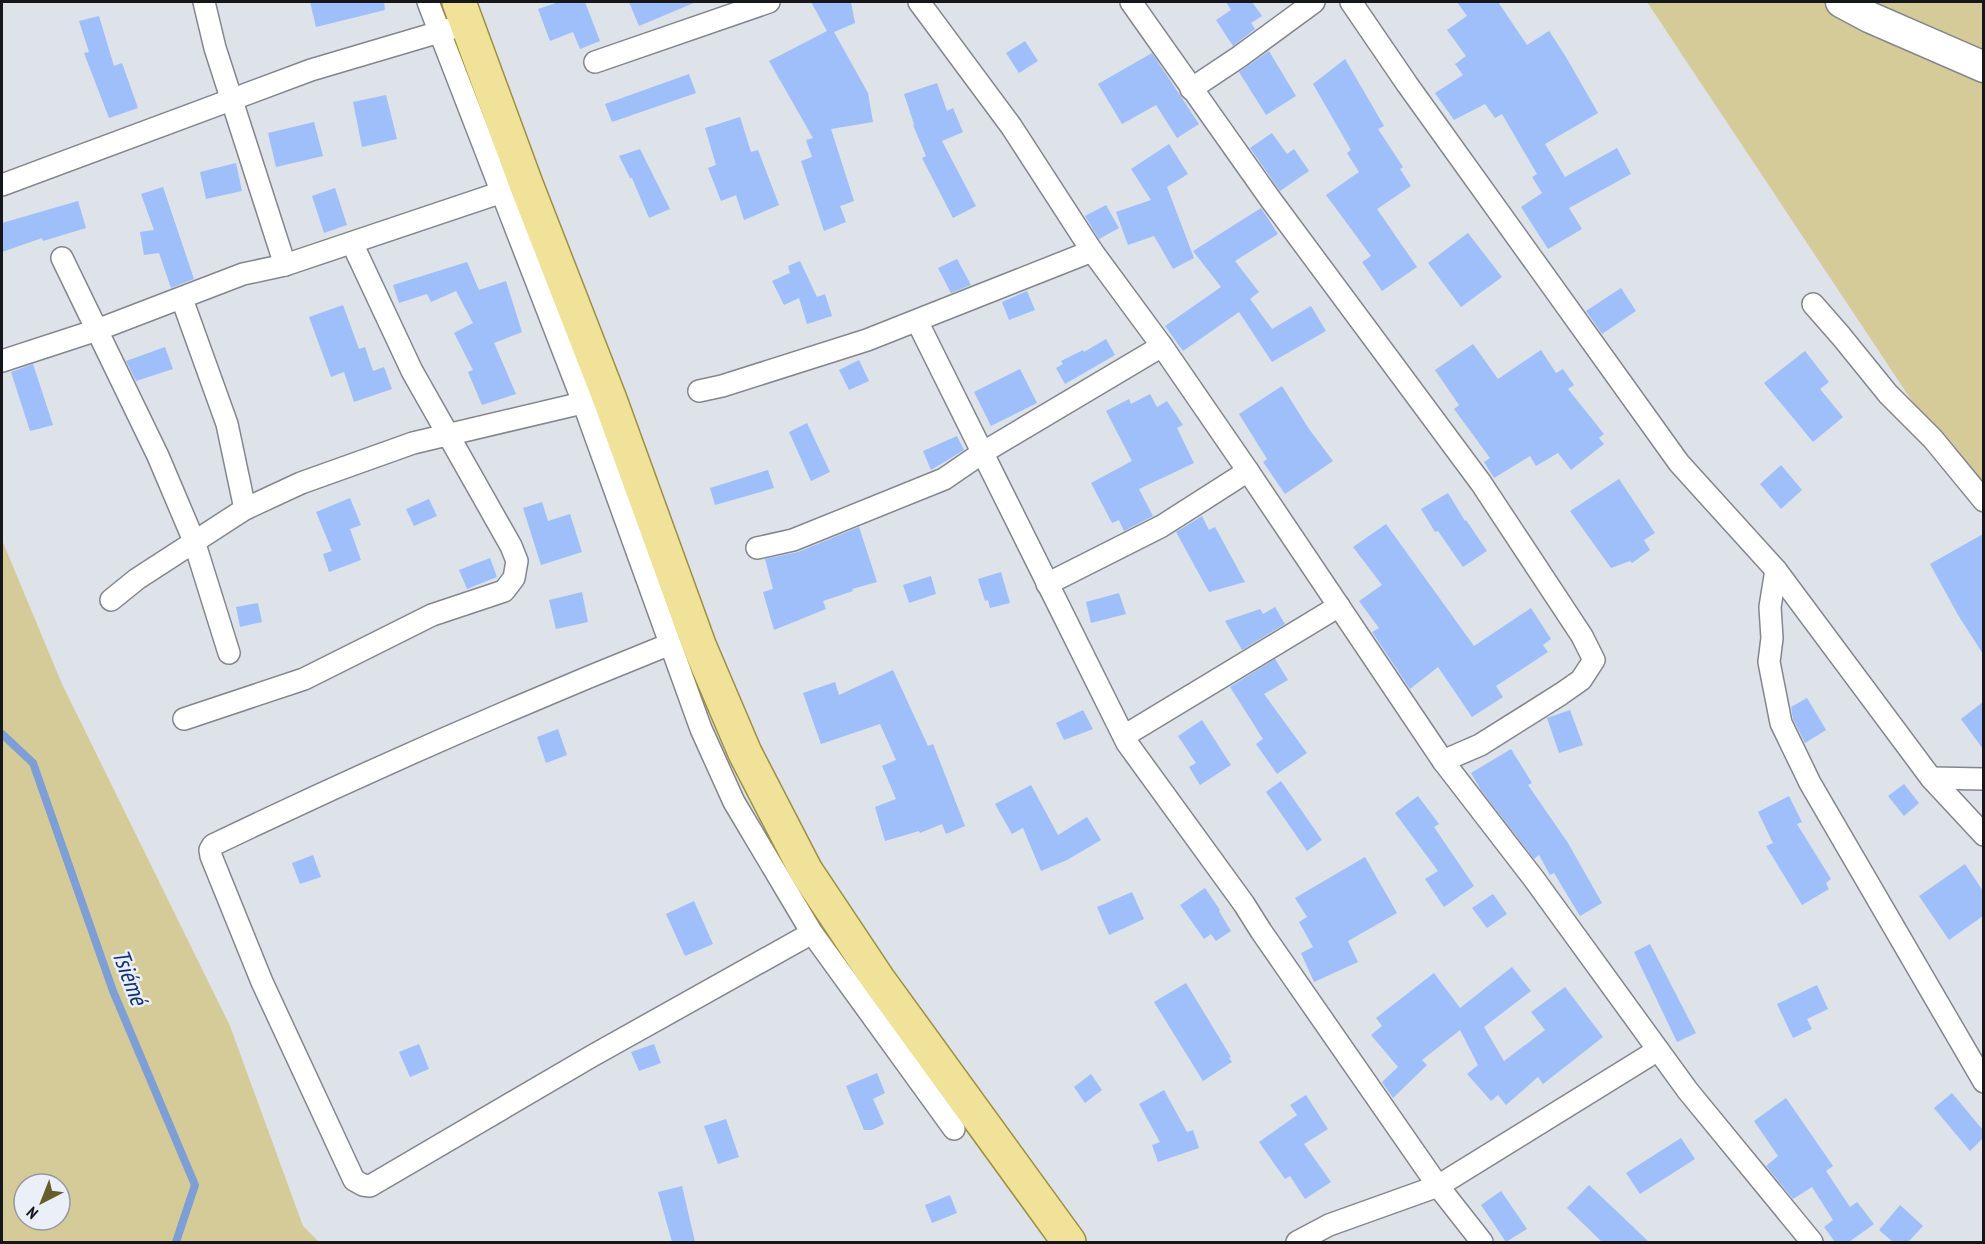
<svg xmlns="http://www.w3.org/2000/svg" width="1985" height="1244" font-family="'PT Sans Narrow',sans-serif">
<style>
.green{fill:#d5cb98;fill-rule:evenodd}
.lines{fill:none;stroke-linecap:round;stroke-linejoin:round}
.stream{stroke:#7e9ed6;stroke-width:8}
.building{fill:#9ebffa}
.street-casing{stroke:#83868d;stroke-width:24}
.secondary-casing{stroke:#83868d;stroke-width:33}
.primary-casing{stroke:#9d8f40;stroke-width:36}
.street{stroke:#fff;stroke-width:21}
.secondary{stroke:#fff;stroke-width:30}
.primary{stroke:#f0e298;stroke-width:33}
.labels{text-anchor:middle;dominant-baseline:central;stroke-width:5;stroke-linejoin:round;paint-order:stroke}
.water-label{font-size:24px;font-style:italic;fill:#103375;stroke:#ebeff7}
</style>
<rect width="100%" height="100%" fill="#dee2e9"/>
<g class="green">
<polygon points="1647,2 1983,2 1983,508"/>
<path d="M 2,540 L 62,684 L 230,1026 L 303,1226 L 319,1242 L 2,1242 ZM 24,1184 L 60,1184 L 60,1220 L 24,1220 Z"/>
</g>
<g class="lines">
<polyline class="stream" points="2,734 33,763 113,991 195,1185 176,1242"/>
</g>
<g class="building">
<polygon points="310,2 384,2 385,10 316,27"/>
<polygon points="559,2 585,2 600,41 580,49 573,32 550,41 538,9"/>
<polygon points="629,2 696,2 639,26"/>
<polygon points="811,2 851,2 855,23 834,32 868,93 873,122 831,129 854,201 840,206 846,222 824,231 801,161 812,157 806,140 813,138 769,61 827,31"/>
<polygon points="1226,2 1252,2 1262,16 1251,23 1255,29 1233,46 1216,20 1231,10"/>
<polygon points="1457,2 1498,2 1527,45 1549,31 1566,57 1598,113 1545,144 1565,177 1617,148 1631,174 1569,208 1582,229 1548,249 1521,207 1542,193 1532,177 1537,174 1502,114 1495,118 1485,104 1454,120 1435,93 1463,75 1455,64 1466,56 1447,30 1467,16"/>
<polygon points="99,16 114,66 122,63 138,108 109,118 84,53 89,52 79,21"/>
<polygon points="1025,41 1038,61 1019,73 1006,53"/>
<polygon points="1269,51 1296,96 1266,115 1239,72"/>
<polygon points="1152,53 1199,124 1177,138 1156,105 1122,124 1098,84"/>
<polygon points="1345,59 1384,126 1378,129 1403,167 1400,169 1411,186 1377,209 1417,267 1382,291 1362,262 1371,256 1326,195 1359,172 1347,153 1351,150 1313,84"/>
<polygon points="689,74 696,93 612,122 605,104"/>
<polygon points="937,83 947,111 953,108 963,132 942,141 976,206 953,218 922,158 926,156 913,125 914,124 904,94"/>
<polygon points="386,95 397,139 362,147 353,102"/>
<polygon points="740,117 751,152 758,150 779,205 744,220 736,195 721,201 708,168 716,165 705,128"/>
<polygon points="314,122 323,156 276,167 268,133"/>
<polygon points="1272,133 1287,154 1294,149 1309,171 1280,191 1250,148"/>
<polygon points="1169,144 1188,174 1167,187 1194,258 1173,269 1154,236 1128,245 1116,212 1151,200 1131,169"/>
<polygon points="640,149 670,209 649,218 632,178 630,178 619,156"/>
<polygon points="236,163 242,191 206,199 200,172"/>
<polygon points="163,187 194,279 171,288 159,253 144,255 140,232 154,230 141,194"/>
<polygon points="335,188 347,225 324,233 312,196"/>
<polygon points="78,201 86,228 43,241 42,238 2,252 2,223"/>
<polygon points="1106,205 1119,228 1099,239 1085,216"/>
<polygon points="1261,208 1278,234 1235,261 1259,292 1250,299 1272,329 1311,306 1326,331 1272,362 1239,312 1183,351 1165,326 1221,287 1193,251"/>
<polygon points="1468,233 1502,277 1461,307 1428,263"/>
<polygon points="957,259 971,285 951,293 938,268"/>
<polygon points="800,261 817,297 825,294 832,316 807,324 799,298 784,305 772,281 790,273 788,266"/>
<polygon points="467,262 479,290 506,281 522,332 494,343 516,394 482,405 468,372 473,370 454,333 473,323 456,291 431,302 427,294 399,303 393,285"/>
<polygon points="1621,288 1636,311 1602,334 1586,311"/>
<polygon points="1027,291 1035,310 1009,320 1002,302"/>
<polygon points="343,305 359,349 365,347 373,371 384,367 392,389 354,402 344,372 331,377 309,317"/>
<polygon points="1106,339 1115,355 1065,384 1056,368 1063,364 1061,361 1083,350 1084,352"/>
<polygon points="1473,344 1498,379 1541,350 1556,373 1563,369 1574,385 1568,389 1604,434 1599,438 1604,444 1571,470 1558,453 1536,466 1530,456 1494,478 1484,462 1490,458 1454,409 1459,405 1435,370"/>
<polygon points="165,347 173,369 136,381 126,361"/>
<polygon points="1805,351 1829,382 1820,389 1843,417 1813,442 1764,383"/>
<polygon points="859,360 869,381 849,390 839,370"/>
<polygon points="33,364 53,425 30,431 11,372"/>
<polygon points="1020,369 1037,403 991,426 974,392"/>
<polygon points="1282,386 1309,429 1333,461 1285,494 1263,462 1267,459 1239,414"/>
<polygon points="1150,394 1157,407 1167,401 1183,425 1177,428 1194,463 1139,489 1153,516 1124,531 1119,520 1112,523 1091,483 1132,461 1106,411 1129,399 1131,404"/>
<polygon points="807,423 830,472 811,481 789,432"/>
<polygon points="957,436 964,450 931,470 923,451"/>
<polygon points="1781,465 1802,490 1781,509 1760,484"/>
<polygon points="768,470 774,488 715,505 710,488"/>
<polygon points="1619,479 1655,533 1644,540 1650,550 1632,563 1630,561 1611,568 1570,511"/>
<polygon points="1448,493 1465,521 1466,520 1487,551 1463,567 1438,531 1435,532 1421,509"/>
<polygon points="350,498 361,525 350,529 361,560 329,572 323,554 332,551 316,512"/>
<polygon points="429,499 437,516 414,526 406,509"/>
<polygon points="542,502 548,521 570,514 582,552 541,565 523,508"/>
<polygon points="1202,516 1209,530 1215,527 1245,582 1209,592 1176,532"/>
<polygon points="1386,524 1474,646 1531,608 1551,639 1543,645 1548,652 1496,686 1503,697 1472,717 1438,667 1410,689 1372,632 1379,628 1359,601 1382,585 1353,547"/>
<polygon points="859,527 877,582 852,589 853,591 823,601 826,609 774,630 763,592 773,589 765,559 798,552"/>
<polygon points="1983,534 1983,654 1958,615 1930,564"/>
<polygon points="490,558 497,577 467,589 459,570"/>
<polygon points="1001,572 1010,603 990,608 988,600 985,601 978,579"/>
<polygon points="931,576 936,594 909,603 903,585"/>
<polygon points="582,592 588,622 556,629 549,600"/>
<polygon points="1119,593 1126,614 1091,623 1086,602"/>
<polygon points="258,603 262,622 240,627 236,607"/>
<polygon points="1275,607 1285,624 1242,650 1225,621 1260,609 1263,614"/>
<polygon points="1275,659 1288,680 1264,694 1307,753 1277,774 1256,744 1263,739 1230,687"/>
<polygon points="893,670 928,746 933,744 965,826 946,834 942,824 920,833 919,831 885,841 875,807 896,799 882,766 896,760 880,724 821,744 803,693 835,682 839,695"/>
<polygon points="1807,698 1826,730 1805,743 1793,719 1791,707"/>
<polygon points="1983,702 1983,749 1961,719"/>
<polygon points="1083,710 1093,729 1064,740 1056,723"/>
<polygon points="1570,710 1583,745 1559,753 1547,718"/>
<polygon points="1202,720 1231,765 1200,785 1189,767 1196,763 1178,736"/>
<polygon points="558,729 567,755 546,763 537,737"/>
<polygon points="1511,749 1532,783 1528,785 1568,843 1602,903 1580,916 1554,873 1550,875 1539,855 1534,859 1481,790 1471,773"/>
<polygon points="1281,781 1322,840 1307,851 1266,792"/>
<polygon points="1904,784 1919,803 1904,816 1888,796"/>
<polygon points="1031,785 1058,835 1087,817 1101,840 1067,860 1041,871 1023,828 1012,834 995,804"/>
<polygon points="1418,796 1439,824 1434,827 1474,886 1444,907 1425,879 1438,871 1395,813"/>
<polygon points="1789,796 1802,822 1797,824 1831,879 1826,883 1829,889 1802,905 1766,846 1773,843 1758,812"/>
<polygon points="313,855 321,877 300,884 292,863"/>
<polygon points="1365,857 1397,913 1348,941 1358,962 1314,982 1301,953 1313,947 1299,922 1307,917 1295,898"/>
<polygon points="1965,864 1983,891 1983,916 1949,940 1919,896"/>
<polygon points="1205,888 1220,910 1219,911 1231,931 1216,941 1211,934 1204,939 1180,905"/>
<polygon points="1132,892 1144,919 1109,935 1097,907"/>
<polygon points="1493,894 1507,914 1487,928 1472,908"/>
<polygon points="694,901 713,944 685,956 666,914"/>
<polygon points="1650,944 1696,1033 1677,1042 1634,952"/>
<polygon points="1512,967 1531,991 1484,1027 1504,1061 1545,1030 1531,1012 1565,987 1603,1037 1543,1084 1538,1077 1506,1105 1498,1095 1491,1101 1467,1074 1478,1065 1460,1030 1422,1060 1427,1065 1393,1098 1382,1082 1398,1067 1371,1035 1382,1026 1376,1018 1434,973 1460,1008"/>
<polygon points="1186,983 1231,1057 1229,1058 1232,1062 1203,1081 1154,1002"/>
<polygon points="1817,985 1828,1009 1807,1019 1812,1029 1793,1038 1777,1004"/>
<polygon points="419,1044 429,1069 410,1077 399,1052"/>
<polygon points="654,1044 661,1063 639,1071 631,1052"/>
<polygon points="877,1073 885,1093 873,1099 884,1124 872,1130 864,1130 846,1086"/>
<polygon points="1091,1074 1102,1090 1085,1103 1074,1087"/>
<polygon points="1164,1090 1187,1132 1193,1130 1199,1148 1158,1162 1152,1145 1160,1142 1139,1104"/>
<polygon points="1952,1093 1983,1130 1983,1138 1970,1151 1934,1108"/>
<polygon points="1306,1095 1328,1129 1304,1144 1331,1182 1305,1199 1290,1176 1285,1179 1259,1142 1297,1115 1290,1105"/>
<polygon points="1786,1098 1833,1166 1826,1171 1850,1207 1857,1202 1874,1224 1849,1242 1835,1242 1824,1227 1833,1220 1812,1187 1793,1199 1766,1166 1778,1156 1754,1121"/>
<polygon points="726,1119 739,1157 718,1164 704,1126"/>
<polygon points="1681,1138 1695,1159 1640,1194 1626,1173"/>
<polygon points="1589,1185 1649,1242 1602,1242 1567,1208"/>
<polygon points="682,1186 695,1242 672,1242 658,1192"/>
<polygon points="1501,1191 1527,1229 1506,1242 1481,1205"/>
<polygon points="950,1195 957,1213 932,1223 925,1205"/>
<polygon points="1900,1205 1923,1226 1908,1242 1893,1242 1879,1230"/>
</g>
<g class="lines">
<defs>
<g id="street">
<polyline points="204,2 215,48 285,265"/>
<polyline points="428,2 583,402 701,729 734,802 812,933 954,1129"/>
<polyline points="919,2 1011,126 1092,251 1162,346 1248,471 1443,761 1534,879 1688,1091 1812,1242"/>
<polyline points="1131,2 1271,200 1481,483 1582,636 1594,660 1581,680 1561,694 1480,745 1443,761"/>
<polyline points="1351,2 1407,84 1679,463 1776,570 1931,778 1984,835"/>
<polyline points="595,62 769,2"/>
<polyline points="1191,89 1239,57 1314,2"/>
<polyline points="2,185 311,70 453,28"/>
<polyline points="62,258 158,456 194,541 229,653"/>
<polyline points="182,299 227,424 245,509"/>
<polyline points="1813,304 1841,336 1888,394 1933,439 1984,501"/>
<polyline points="917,321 1127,743 1244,904 1261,931 1438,1186 1482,1242"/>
<polyline points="2,361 97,330 243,274 285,265 514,188"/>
<polyline points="699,391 722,386 867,340 1092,251"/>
<polyline points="757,548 793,540 944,479 982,453 1162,346"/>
<polyline points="1776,570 1770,607 1772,638 1769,662 1781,723 1810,783 1984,1082"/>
<polyline points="1047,584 1162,526 1248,471"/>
<polyline points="111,600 137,579 245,509 301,483 413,443 595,400"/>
<path d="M 670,644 C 515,706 363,773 213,845 L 210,850 L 211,856 L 262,982 L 354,1180 L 363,1185 L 370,1186 L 592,1056 L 812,933"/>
<polyline points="184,719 304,679 432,615 504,591 514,578 517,561 511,546 412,371 352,243"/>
<polyline points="1124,736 1339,606"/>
<polyline points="1931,778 1984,779"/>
<polyline points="1297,1242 1329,1225 1438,1186 1658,1050"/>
</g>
<polyline id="secondary" points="1841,2 1869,17 1984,67"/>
<polyline id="primary" points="459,2 526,184 609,397 699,645 745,753 806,871 878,979 1069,1242"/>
</defs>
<use href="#street" class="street-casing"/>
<use href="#secondary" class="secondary-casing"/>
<use href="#primary" class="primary-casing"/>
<use href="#street" class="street"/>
<use href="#secondary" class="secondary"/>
<use href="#primary" class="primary"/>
</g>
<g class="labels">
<g class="water-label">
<text transform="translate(130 977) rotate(69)">Tsiémé</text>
</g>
</g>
<rect width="1985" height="1244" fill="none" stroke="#16171a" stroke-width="6"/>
<g transform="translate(42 1202) rotate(222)"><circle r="28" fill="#ebeff7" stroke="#96999f" stroke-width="1.5"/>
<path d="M0-4.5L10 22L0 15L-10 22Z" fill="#675d2a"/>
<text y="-9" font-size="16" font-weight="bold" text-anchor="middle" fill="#16171a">N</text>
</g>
</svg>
